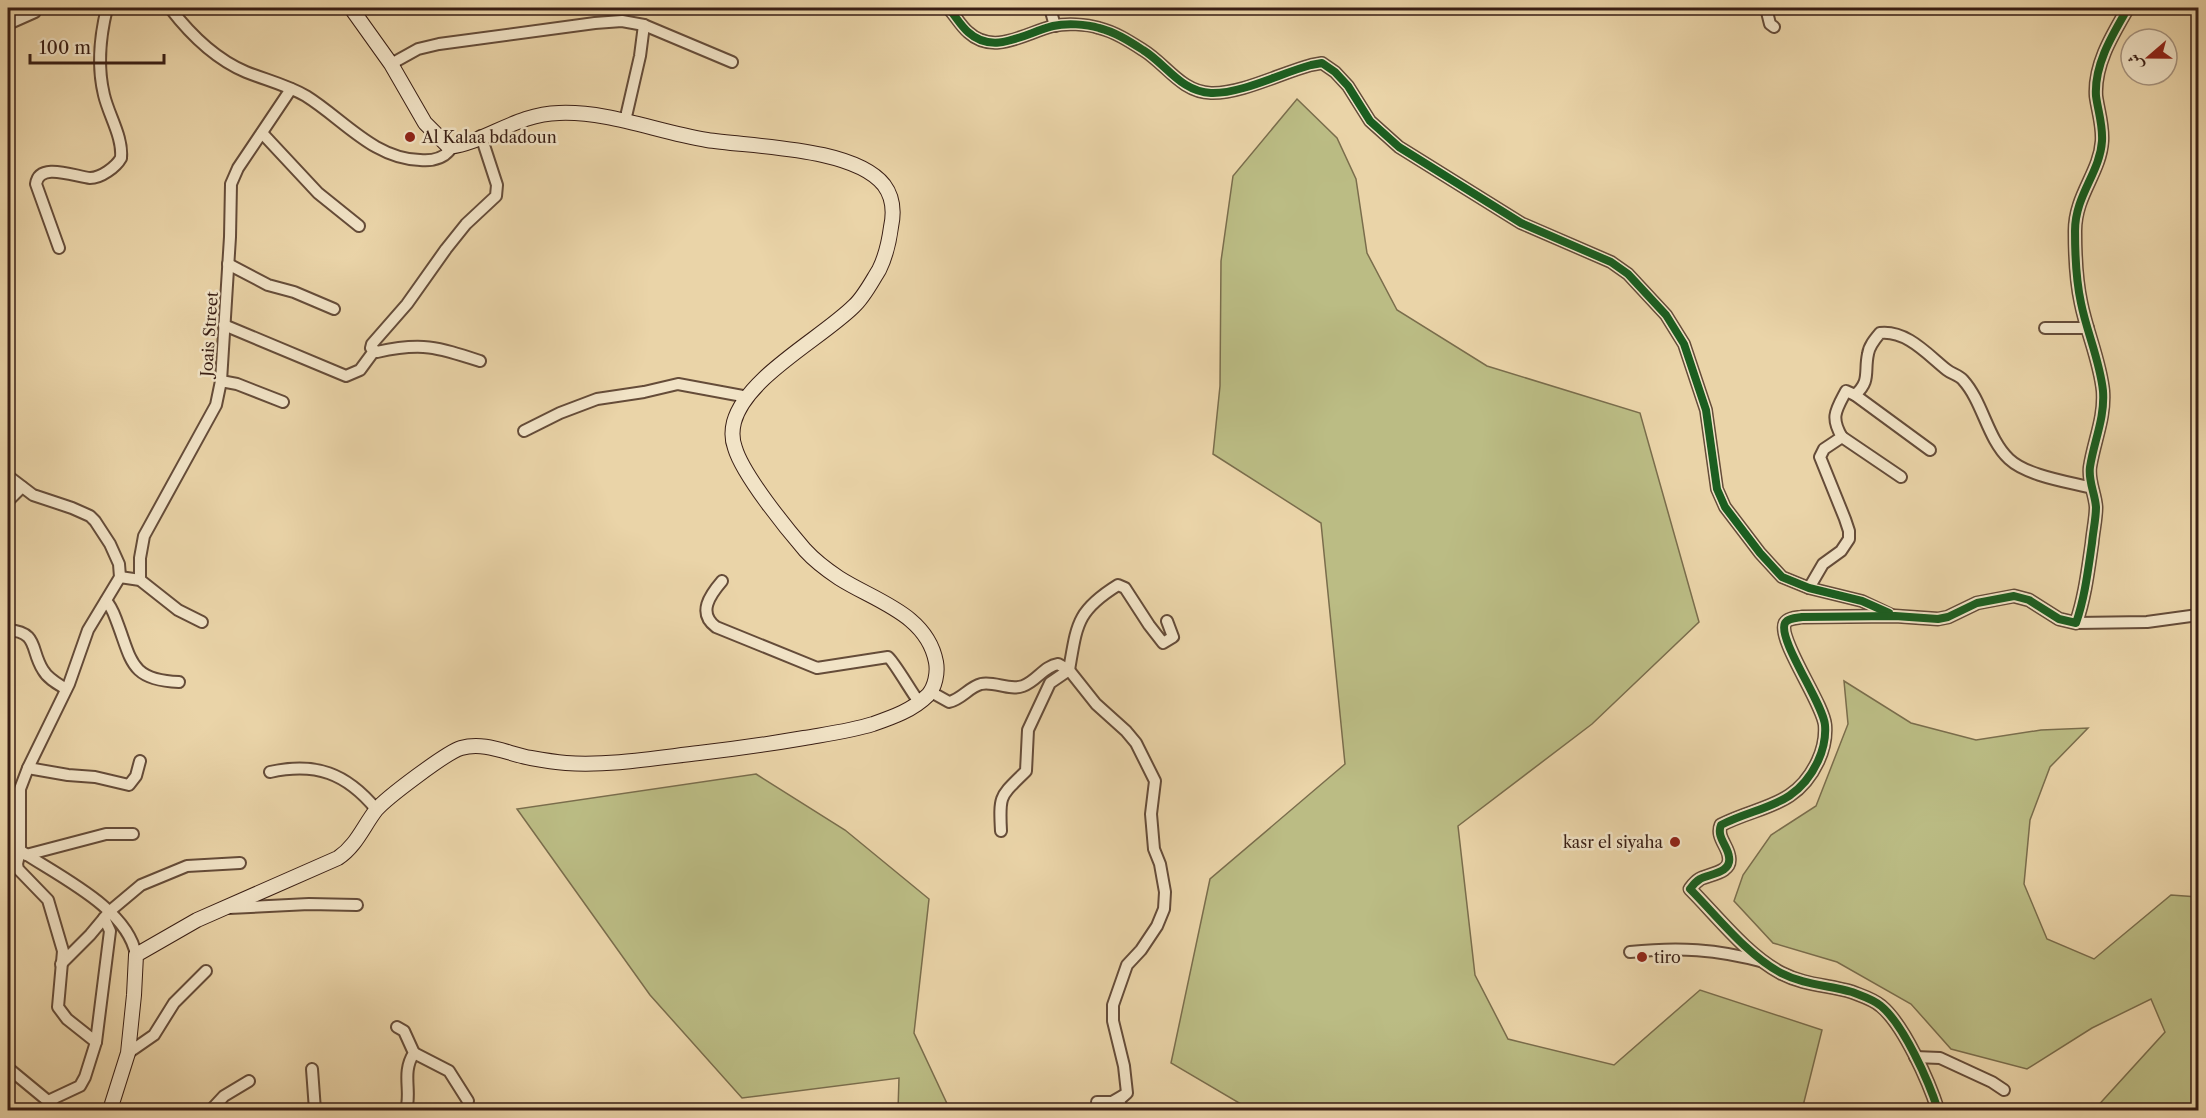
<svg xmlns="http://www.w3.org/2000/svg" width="2206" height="1118" font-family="'Libre Caslon Text',Amiri,serif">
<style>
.green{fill:#bbbc84;stroke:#7a6d4c;stroke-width:1.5}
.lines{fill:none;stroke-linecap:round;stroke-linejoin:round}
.minor-casing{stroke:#654c39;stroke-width:14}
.tertiary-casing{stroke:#654c39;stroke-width:15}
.secondary-casing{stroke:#391e14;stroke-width:16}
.minor{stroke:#f1e3c6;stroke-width:10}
.tertiary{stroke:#f1e3c6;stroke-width:12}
.secondary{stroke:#f1e3c6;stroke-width:14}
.cycleway-casing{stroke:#f1e3c6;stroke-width:11}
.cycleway{stroke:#1b5e20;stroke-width:8}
.poi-dot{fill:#8f2418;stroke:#f1e3c6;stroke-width:2}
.labels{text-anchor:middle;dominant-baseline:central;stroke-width:5;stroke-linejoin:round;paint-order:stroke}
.poi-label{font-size:16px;fill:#391e14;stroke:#f1e3c6;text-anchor:start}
.street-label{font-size:16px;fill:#391e14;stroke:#f1e3c6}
</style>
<rect width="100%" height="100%" fill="#ead4a8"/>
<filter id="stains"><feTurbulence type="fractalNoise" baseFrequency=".00333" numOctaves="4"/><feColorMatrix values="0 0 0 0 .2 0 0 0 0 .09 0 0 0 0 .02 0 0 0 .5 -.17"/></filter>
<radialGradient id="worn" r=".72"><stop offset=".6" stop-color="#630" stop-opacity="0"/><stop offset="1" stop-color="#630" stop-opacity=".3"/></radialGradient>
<g class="green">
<polygon points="1297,99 1337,138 1356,179 1367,253 1397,310 1487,366 1640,413 1699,622 1592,724 1458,826 1475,975 1508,1039 1614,1065 1700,990 1822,1030 1802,1110 1251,1110 1171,1063 1210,879 1345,764 1321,523 1213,454 1220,386 1221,261 1233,176"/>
<polygon points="1844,681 1911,723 1976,740 2041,730 2088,728 2050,767 2030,820 2024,884 2047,939 2094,959 2171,895 2198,897 2198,1110 2094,1110 2165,1032 2151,999 2092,1028 2027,1069 1951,1049 1911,1004 1837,962 1773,943 1734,901 1743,875 1771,835 1816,806 1848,724"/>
<polygon points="756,774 845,830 929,899 914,1033 950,1110 898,1110 899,1078 742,1098 650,995 517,809"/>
</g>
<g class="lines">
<defs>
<g id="minor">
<path d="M 170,8 C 190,34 215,59 246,72 C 266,80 287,85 306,96 C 343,119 374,159 420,160 C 431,161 442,159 449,151 L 449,147"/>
<path d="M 948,8 C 955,15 960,25 968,32 C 994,56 1025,33 1053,26 C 1066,23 1086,24 1099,28 C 1115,32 1129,41 1143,50 C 1166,64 1181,92 1211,93 C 1241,94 1281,73 1311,65 L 1322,63 L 1335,72 L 1348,86 L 1370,121 L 1399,147 L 1521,223 L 1611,262 L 1628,274 L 1666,315 L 1684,344 L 1706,410 L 1717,489 L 1725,507 L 1760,553 L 1782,577 L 1809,588 L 1862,601 L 1894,616"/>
<polyline points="1050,8 1055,26"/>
<polyline points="1766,8 1770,24 1774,27"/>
<polyline points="8,24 35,12"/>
<polyline points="391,64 418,49 439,44 595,23 622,21 644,25 732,62"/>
<polyline points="625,121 640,56 644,25"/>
<polyline points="262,133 318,193 359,226"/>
<path d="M 59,248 L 36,184 C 39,161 76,177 90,178 C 101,178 116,167 121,158 C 123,137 109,116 104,95 C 97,66 100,36 107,8"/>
<polyline points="228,264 268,285 294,292 334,309"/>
<polyline points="224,325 346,376 360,370 374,351"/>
<polyline points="2045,328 2088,328"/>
<path d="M 480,361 C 437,347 422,342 377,352 L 371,348 L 372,344 L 407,304 L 446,249 L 466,224 L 496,196 L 497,185 L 481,136"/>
<polyline points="221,381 237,384 283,402"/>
<polyline points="1855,395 1930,450"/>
<polyline points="524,431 560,413 597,399 644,392 678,384 748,397"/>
<path d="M 1842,437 C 1830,417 1836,410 1846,391 L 1855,395 C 1871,381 1864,372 1868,354 C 1869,346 1875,339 1880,333 C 1907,330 1928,355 1947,370 C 1952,374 1959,375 1963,380 C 1983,402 1987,438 2009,459 C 2027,476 2069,482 2092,488"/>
<polyline points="8,476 33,495 72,508 90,516 95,521 110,544 119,564 120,577 88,630 69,684 28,768 20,789 20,851 17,864 18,869 48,900 63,951 58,1007 67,1019 96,1042"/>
<polyline points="8,501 22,487"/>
<polyline points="120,577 140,580 178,610 202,622"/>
<polyline points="140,580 140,558 144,536 216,405 221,381 230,237 231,184 238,168 291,89"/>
<path d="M 722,581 C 710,595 697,613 716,627 L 817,668 L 888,657 C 893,660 912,693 919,702"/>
<polyline points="1809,588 1823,564 1841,551 1849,539 1849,531 1845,519 1820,457 1824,449 1842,437 1901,477"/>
<path d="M 106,601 C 112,607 114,614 117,622 C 132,661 130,680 179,682"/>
<polyline points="2076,623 2147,622 2198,615"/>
<path d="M 8,630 C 39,632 30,650 43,670 C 48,679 58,684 66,689"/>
<path d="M 931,692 L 949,702 C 962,699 969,687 981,684 C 995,681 1009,691 1023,686 C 1037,681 1044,666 1058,664 L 1069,670 L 1096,704 L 1126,731 L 1136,743 L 1155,781 L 1151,814 L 1154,849 L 1160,864 L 1165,892 L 1164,909 L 1157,926 L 1141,950 L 1127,965 L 1113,1005 L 1113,1021 L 1124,1066 L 1127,1093 L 1119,1100 L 1122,1110"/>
<polyline points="28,768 68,775 95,777 129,785 136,776 140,761"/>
<path d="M 270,772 C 316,762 346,773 376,809"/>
<polyline points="8,823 19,811"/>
<path d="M 1001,831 C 999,794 1000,797 1026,771 L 1028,730 L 1050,683 L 1069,670 C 1077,625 1076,611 1118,585 L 1125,588 L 1149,625 L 1163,643 L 1173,637 L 1167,621"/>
<path d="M 8,842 C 46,871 127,904 136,955"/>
<polyline points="26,855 106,834 133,834"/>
<polyline points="229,908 309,904 357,905"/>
<path d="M 1630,952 C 1679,947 1716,949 1764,962"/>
<polyline points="61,964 90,935 110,911 141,885 187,866 240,863"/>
<path d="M 397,1027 L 404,1031 L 414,1053 C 401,1073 412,1091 406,1110"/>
<polyline points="128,1053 154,1035 174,1003 206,971"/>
<polyline points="414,1053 449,1071 468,1101"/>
<polyline points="1915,1057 1940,1058 1992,1082 2004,1090"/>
<polyline points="8,1068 48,1101"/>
<polyline points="312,1069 315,1110"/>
<polyline points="1097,1102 1112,1102 1124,1095"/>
<polyline points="58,1110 48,1101 80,1086 85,1077 96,1042 110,931 104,918"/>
<polyline points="211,1110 224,1096 249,1081"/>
</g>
<path id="tertiary" d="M 1938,1110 C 1929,1082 1904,1025 1881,1006 C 1873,999 1862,996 1852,992 C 1828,985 1804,985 1781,973 C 1747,955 1717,916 1690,889 C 1693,885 1695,882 1700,879 C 1709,874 1732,873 1729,857 C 1728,846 1716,837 1721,825 C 1760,805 1796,808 1818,761 C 1823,750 1826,737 1825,725 C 1823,703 1777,639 1785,623 C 1788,618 1797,618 1802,617 L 1895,616 L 1938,619 L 1948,617 L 1977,603 L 2014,596 L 2029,600 L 2059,619 L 2076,623 C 2085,597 2088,570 2092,543 C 2093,531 2096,519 2096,507 C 2095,493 2088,481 2090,467 C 2094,441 2105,418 2103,391 C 2100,361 2087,333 2081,303 C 2076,280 2075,254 2075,231 C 2075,195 2100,173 2102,141 C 2103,125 2098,111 2096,96 C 2094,64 2113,34 2128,8"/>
<path id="secondary" d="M 110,1110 L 128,1053 L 134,995 L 136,955 L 197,920 L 338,858 C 356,846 363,827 376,810 C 386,798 447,752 461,748 C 485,741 508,754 531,758 C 542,760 554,762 566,763 C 609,766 656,758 699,753 C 734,749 769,744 804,738 C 827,734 851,731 873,724 C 893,717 913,710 928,695 C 935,687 938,673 936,662 C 927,614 875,601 839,578 C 827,570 815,561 805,550 C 786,528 743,475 735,448 C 732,440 732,430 734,422 C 746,377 822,338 854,306 C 864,297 872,281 879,270 C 886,256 889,242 891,227 C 894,213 893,197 884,185 C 854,147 752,147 707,140 C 657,132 609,111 559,113 C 516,114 487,142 449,147 L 425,123 L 391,64 L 351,8"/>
</defs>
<use href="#minor" class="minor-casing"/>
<use href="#tertiary" class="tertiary-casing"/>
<use href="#secondary" class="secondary-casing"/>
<use href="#minor" class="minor"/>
<use href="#tertiary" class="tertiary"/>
<use href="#secondary" class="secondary"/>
<defs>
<g id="cycleway">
<path d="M 948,8 C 955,15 960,25 968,32 C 994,56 1025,33 1053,26 C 1066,23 1086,24 1099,28 C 1115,32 1129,41 1143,50 C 1166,64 1181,92 1211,93 C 1241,94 1281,73 1311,65 L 1322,63 L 1335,72 L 1348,86 L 1370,121 L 1399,147 L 1521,223 L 1611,262 L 1628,274 L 1666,315 L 1684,344 L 1706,410 L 1717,489 L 1725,507 L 1760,553 L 1782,577 L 1809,588 L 1862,601 L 1889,613"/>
<path d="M 1938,1110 C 1929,1082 1904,1025 1881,1006 C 1873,999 1862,996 1852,992 C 1828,985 1804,985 1781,973 C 1747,955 1717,916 1690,889 C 1693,885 1695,882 1700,879 C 1709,874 1732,873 1729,857 C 1728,846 1716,837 1721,825 C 1760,805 1796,808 1818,761 C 1823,750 1826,737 1825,725 C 1823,703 1777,639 1785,623 C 1788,618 1797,618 1802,617 L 1895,616 L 1938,619 L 1948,617 L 1977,603 L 2014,596 L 2029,600 L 2059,619 L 2076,623 C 2085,597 2088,570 2092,543 C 2093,531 2096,519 2096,507 C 2095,493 2088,481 2090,467 C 2094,441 2105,418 2103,391 C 2100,361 2087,333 2081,303 C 2076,280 2075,254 2075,231 C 2075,195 2100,173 2102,141 C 2103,125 2098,111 2096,96 C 2094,64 2113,34 2128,8"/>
</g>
</defs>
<use href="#cycleway" class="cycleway-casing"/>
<use href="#cycleway" class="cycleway"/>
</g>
<g class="poi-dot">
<circle cx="410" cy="137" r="6"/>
<circle cx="1675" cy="842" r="6"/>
<circle cx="1642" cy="957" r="6"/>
</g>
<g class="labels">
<g class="poi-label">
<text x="422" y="137">Al Kalaa bdadoun</text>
<text x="1663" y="842" text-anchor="end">kasr el siyaha</text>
<text x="1654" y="957">tiro</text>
</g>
<g class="street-label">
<text transform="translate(209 334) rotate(-86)">Joais Street</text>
</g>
</g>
<rect width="2206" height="1118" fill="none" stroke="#ead4a8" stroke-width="30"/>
<rect x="9" y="9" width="2188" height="1100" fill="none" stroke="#391e14" stroke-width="3"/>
<rect x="15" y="15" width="2176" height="1088" fill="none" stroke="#391e14" stroke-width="1.5"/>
<g transform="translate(2149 57) rotate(250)"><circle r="28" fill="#f1e3c6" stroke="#a7947f" stroke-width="1.5"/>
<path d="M0-4.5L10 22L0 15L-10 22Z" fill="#8f2418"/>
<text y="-9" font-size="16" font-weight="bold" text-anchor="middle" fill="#391e14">ش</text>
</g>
<path d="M30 54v9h134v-9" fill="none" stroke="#391e14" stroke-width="3"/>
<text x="39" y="54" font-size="18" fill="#391e14" stroke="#f1e3c6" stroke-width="4.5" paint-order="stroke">100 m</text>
<rect width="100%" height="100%" filter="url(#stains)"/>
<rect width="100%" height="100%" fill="url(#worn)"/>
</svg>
